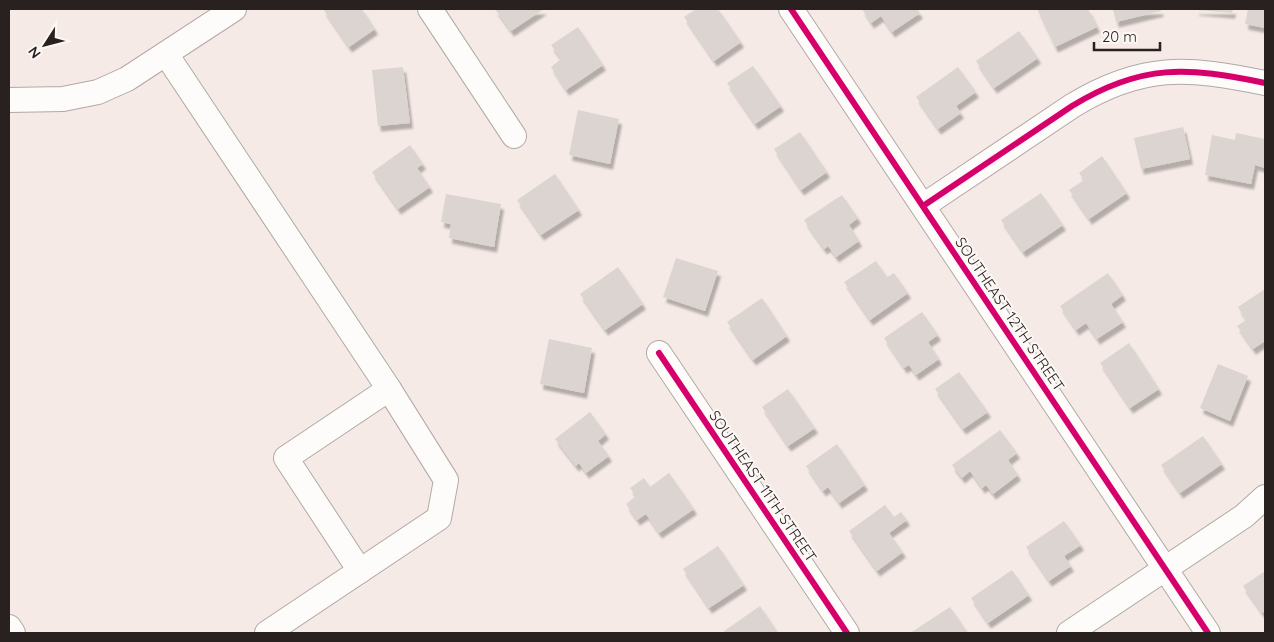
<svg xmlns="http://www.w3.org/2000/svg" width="1274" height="642" font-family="Quicksand,sans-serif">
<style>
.building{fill:#dcd4d0;filter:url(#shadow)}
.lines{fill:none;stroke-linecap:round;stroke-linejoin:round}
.minor-casing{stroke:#b1a9a5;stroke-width:26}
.minor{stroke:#fefcfb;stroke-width:24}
.cycleway-casing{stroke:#fcf8f6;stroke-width:9}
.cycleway{stroke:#d6006c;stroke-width:6}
.labels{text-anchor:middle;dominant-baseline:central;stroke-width:4;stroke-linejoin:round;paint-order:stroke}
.street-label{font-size:15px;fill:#29211f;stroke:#fcf8f6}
</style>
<defs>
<filter id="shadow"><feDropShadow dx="3" dy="5.5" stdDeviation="1" flood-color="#0004"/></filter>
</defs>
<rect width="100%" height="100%" fill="#f5eae5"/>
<g class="building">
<polygon points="323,9 362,9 375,29 349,47"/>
<polygon points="495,9 544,9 511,31"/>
<polygon points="696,9 718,9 741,42 714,61 684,17"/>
<polygon points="862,9 917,9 920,13 892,32 881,16 871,23"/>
<polygon points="1037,9 1088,9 1097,27 1055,47"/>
<polygon points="1113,9 1160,9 1161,11 1116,22"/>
<polygon points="1196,9 1233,9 1232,13 1196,10"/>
<polygon points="1248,9 1265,9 1265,28 1245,24"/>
<polygon points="578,27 603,65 566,90 551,67 561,59 551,45"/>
<polygon points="1019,31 1038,58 994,88 976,61"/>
<polygon points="753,66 781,106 755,124 727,83"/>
<polygon points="403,67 410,123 378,126 372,70"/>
<polygon points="958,67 976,92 956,106 961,113 938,129 916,97"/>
<polygon points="578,110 619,119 610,164 569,155"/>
<polygon points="1183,127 1190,159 1141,169 1134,138"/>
<polygon points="800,132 827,172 801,190 774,149"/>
<polygon points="1236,133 1265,139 1265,168 1255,165 1251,184 1205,175 1212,135 1235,140"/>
<polygon points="410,145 423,164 417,168 430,187 398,209 372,172"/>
<polygon points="1102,156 1127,193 1089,219 1069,190 1084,180 1079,173"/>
<polygon points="555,174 579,210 541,235 517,200"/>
<polygon points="1041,193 1063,225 1023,252 1001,220"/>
<polygon points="446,194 501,204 494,247 449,238 451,224 441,222"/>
<polygon points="842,195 858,218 849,225 859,241 836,257 828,246 824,249 804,220"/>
<polygon points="676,258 718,271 705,311 663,297"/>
<polygon points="876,261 887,277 894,273 908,293 870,320 844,282"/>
<polygon points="618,267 643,304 605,330 580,294"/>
<polygon points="1108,273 1123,295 1111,304 1123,322 1097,339 1086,323 1076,330 1060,306"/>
<polygon points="1265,289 1265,341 1253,349 1237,326 1246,320 1238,307"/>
<polygon points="762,298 787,336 753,360 727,322"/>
<polygon points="922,312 938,335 928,342 939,359 916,375 909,365 904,368 884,338"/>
<polygon points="549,339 592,348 584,393 540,384"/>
<polygon points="1129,343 1159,389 1130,408 1100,363"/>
<polygon points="1218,364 1248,376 1230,421 1200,408"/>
<polygon points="959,372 988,412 963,429 935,389"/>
<polygon points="788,389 815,428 788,446 762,407"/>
<polygon points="590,412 606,434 598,441 609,456 586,473 579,463 576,466 555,439"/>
<polygon points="1000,430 1017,453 1008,460 1018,475 993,494 986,485 982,488 970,471 962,478 952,465"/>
<polygon points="1203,436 1222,464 1180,493 1161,465"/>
<polygon points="837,444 865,485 839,503 828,487 823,491 806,466"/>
<polygon points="669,473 694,509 659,533 646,514 637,520 626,504 636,496 630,488 644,478 650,487"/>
<polygon points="885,505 894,517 901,512 907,520 889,533 903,552 877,571 849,531"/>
<polygon points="1064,521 1081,545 1064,556 1071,566 1049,581 1026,547"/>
<polygon points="718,546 744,585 709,608 683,569"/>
<polygon points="1012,570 1029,595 988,623 971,598"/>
<polygon points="1265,571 1265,611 1262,613 1243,586"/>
<polygon points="760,606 778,633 725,633 724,631"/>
<polygon points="950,607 968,633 910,633"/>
</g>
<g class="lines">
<defs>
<g id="minor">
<polyline points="430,9 514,136"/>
<polyline points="791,9 1208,633"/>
<polyline points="166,54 389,389 446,480 439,518 267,633"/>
<polyline points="9,100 63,99 98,92 127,79 234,9"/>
<path d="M 923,206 L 1072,106 C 1142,63 1188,67 1265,83"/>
<polyline points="659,353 847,633"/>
<polyline points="360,571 286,458 389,389"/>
<polyline points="9,627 13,633"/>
<polyline points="1069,633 1244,516 1265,497"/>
</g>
</defs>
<use href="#minor" class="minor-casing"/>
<use href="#minor" class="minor"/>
<defs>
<g id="cycleway">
<polyline points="791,9 1208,633"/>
<path d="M 923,206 L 1072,106 C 1142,63 1188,67 1265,83"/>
<polyline points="659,353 847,633"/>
</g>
</defs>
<use href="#cycleway" class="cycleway-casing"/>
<use href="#cycleway" class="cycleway"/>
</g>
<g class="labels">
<g class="street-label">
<text transform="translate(1010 314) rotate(56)">SOUTHEAST 12TH STREET</text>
<text transform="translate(763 486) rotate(56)">SOUTHEAST 11TH STREET</text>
</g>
</g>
<rect width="1274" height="642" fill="none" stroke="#29211f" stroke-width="20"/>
<g transform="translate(45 45) rotate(234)" stroke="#fcf8f6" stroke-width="4" paint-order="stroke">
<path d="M0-4L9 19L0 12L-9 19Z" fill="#29211f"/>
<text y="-8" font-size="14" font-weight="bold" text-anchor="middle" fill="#29211f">N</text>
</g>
<path d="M1094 42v8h66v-8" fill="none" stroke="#29211f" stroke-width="2.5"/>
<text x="1102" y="42" font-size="15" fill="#29211f" stroke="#fcf8f6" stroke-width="4" paint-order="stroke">20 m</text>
</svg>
